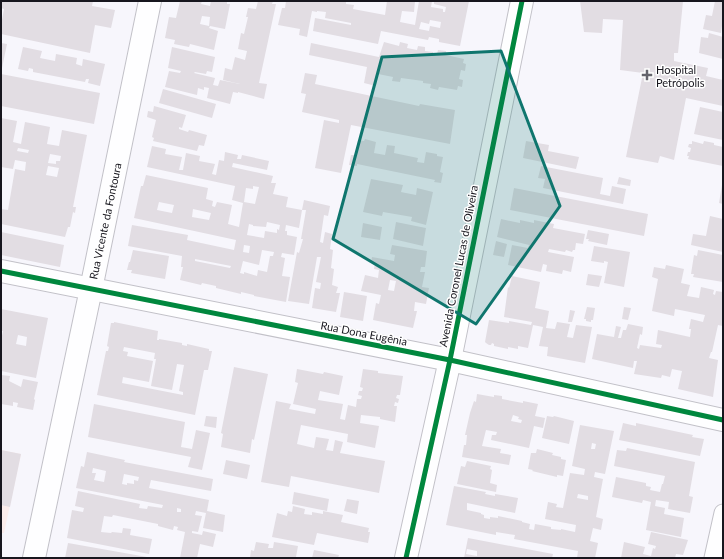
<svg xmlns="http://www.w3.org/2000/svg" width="724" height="559" font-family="Lato,sans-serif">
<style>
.education{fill:#fbedec}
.building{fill:#e2dde3;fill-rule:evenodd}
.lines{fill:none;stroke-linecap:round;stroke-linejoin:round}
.street-casing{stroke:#c2c1c8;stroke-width:19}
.secondary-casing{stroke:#c2c1c8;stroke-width:24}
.street{stroke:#fefeff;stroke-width:17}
.secondary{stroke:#fefeff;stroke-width:22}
.cycleway-casing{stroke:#fff;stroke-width:8}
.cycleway{stroke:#00873e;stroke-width:5}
.marked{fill:#0f766e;fill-opacity:0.2;stroke:#0f766e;stroke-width:3;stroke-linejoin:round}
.poi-dot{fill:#65646c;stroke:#fff;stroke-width:1.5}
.labels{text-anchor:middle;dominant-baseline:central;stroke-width:3;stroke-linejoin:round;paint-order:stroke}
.poi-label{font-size:11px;fill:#17161e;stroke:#fff;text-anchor:start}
.street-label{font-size:11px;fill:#17161e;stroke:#fff}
</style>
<rect width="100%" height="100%" fill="#f7f6fc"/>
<polygon class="education" points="1,450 21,454 4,533 1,533"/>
<g class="building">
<polygon points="1,1 93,1 92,6 115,10 111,28 95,25 90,53 1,34 1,25 4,9 1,8"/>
<path d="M 180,1 L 202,1 L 201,4 L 210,6 L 211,1 L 227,1 L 227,4 L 230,4 L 225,29 L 210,26 L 209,28 L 218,31 L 214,50 L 190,44 L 189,47 L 174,44 L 175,40 L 165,38 L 169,17 L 176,18 ZM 202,16 L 210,17 L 209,26 L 200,24 Z"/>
<polygon points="258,1 273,1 272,4 276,4 259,83 267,84 264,99 238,92 238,93 233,92 230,104 207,98 209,88 204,87 204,90 198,88 197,95 165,87 169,71 180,73 181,71 168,68 172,47 215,57 212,72 207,71 206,74 195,72 194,73 215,78 213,85 218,86 220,80 240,84 223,80 225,68 232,70 235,57 245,60 247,51 238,49 241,33 244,34 248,17 246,17 248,8 256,9"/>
<path d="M 286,1 L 346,1 L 346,4 L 354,5 L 353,9 L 385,15 L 387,1 L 415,1 L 414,12 L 402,11 L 400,22 L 415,25 L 419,1 L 432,1 L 431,7 L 443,9 L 443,12 L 445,12 L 446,7 L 434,4 L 434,1 L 469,1 L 460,46 L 439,42 L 439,39 L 429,37 L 428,40 L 381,31 L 378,44 L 313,31 L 315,18 L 351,25 L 351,23 L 325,18 L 326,12 L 317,11 L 317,12 L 312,11 L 307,37 L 299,35 L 300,29 L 278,25 L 282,8 L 285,8 ZM 430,20 L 441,22 L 440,28 L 430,26 L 429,31 L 419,29 L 421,22 L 429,24 Z"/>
<polygon points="580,1 683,1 678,53 674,53 674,61 708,68 706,76 723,80 723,106 686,98 674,160 660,156 658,163 626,157 643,73 620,70 623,20 603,19 602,33 584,32"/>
<polygon points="715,1 723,1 723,26 722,26 721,33 703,29 706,15 712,16"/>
<polygon points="709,33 723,37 723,59 699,53 701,37 708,38"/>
<polygon points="384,42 399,46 400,42 408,44 407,48 417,50 418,46 425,47 425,51 433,52 433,53 437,54 438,50 446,51 446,55 464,59 463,63 466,64 465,71 461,70 459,79 463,80 462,87 458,86 457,90 439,87 438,90 430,88 431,84 423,83 423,81 401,78 400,82 392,81 393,77 378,74 376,86 364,83 367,67 309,55 311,43 379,57"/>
<polygon points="1,43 7,44 2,68 1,67"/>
<polygon points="23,47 42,51 40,58 55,61 56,54 77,58 76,64 82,66 83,59 105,64 100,86 88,83 89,79 86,79 85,82 33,72 33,69 29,68 28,71 18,69"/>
<polygon points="305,73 317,75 315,84 419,106 420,104 455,110 450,144 351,125 341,173 315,168 324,120 339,123 339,120 302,112 306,94 301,93"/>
<polygon points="1,74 100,93 94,124 1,106"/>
<polygon points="163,89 216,104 212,118 159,103"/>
<polygon points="154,106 186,115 182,128 179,127 179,129 188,132 189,130 207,135 204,146 199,145 197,151 153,141 154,138 152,137 156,120 147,117 148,111 153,112"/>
<polygon points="700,107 723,112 723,140 694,134"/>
<path d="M 1,118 L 17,121 L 13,142 L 21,144 L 25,122 L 50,127 L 47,144 L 59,146 L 62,130 L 87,135 L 73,207 L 76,207 L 75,213 L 73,212 L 70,227 L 68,227 L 65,237 L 1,224 L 1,209 L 8,210 L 15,169 L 25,171 L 26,162 L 15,160 L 13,169 L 1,167 ZM 18,148 L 29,150 L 28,153 L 17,151 ZM 50,154 L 61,156 L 60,161 L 56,161 L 56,164 L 48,163 ZM 48,166 L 59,168 L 57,177 L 46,175 Z"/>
<polygon points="365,139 376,142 374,153 385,155 387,145 395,146 394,153 418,158 417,162 424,163 426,152 437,154 437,156 443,157 440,172 443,173 441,183 434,182 435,180 357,164 357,166 349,165 351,155 355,155 358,140 364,141"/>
<polygon points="526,141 549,145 548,151 579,157 576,169 523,158"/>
<polygon points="692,141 703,144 704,141 714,143 714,145 723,147 723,166 688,159 689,156 687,156 688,152 690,152 691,148 688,147 689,144 692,144"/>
<path d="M 152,146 L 166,149 L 165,154 L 182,157 L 179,170 L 183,170 L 186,153 L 200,156 L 199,161 L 215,164 L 212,174 L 216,175 L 219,160 L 224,161 L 225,152 L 238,155 L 237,159 L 241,159 L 242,155 L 269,161 L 267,170 L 233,163 L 232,167 L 273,176 L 271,183 L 276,183 L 273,194 L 288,197 L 286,207 L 302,210 L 299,228 L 286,225 L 285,231 L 287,231 L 287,235 L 297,237 L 294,255 L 282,253 L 281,257 L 285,258 L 282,276 L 290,277 L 286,302 L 254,296 L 254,295 L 241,292 L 241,294 L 216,288 L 216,286 L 202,283 L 201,285 L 180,280 L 183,267 L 181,267 L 182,256 L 128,246 L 132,225 L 188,235 L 187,240 L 234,250 L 236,240 L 134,218 L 141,186 L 143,186 L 146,175 L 208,188 L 206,199 L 213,201 L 212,206 L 215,207 L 217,202 L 232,205 L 228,224 L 239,227 L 243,203 L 232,200 L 235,186 L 147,167 ZM 253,186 L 259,187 L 255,204 L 244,202 L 246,188 L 253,189 ZM 159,202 L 174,205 L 172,213 L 157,210 ZM 193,209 L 211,213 L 209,220 L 192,217 ZM 267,222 L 280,225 L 279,230 L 277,229 L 277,233 L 265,231 L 264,238 L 247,235 L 249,224 L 253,225 L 253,226 L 266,227 ZM 244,245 L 250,246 L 249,253 L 243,252 ZM 262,250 L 274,252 L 273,256 L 270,256 L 267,272 L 258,270 L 257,276 L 244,272 L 244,274 L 240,273 L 243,261 L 259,265 ZM 195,259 L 231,266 L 230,268 L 195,261 Z"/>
<polygon points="541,166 603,178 600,194 610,196 612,186 626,189 623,204 543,188 545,179 538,178"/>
<polygon points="619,177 631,180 630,186 617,184"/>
<polygon points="371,179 403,185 401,192 416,195 417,188 433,192 426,225 411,221 412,217 383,212 382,216 363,212"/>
<polygon points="722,185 723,185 723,204 719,203"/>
<polygon points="514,188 648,214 644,236 510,210"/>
<polygon points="304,200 330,206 328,216 324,215 320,242 323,243 325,232 332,234 330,249 333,250 331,268 334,269 332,285 338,287 336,293 340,293 336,312 312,308 315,288 320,289 321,283 316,282 321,257 317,257 309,304 288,301 297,252 299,253 303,239 301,239 306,210 302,210"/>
<polygon points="710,216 723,219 723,252 691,245 693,234 706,236"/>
<polygon points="501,219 520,223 520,220 534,223 534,220 554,224 553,228 585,234 583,244 576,243 575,250 573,250 572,252 566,250 565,252 549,249 548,252 574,257 571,272 563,270 562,274 546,271 547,265 543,264 541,272 508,265 512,245 528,248 529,245 497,237"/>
<polygon points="396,222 426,228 423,246 393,239"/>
<polygon points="363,223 382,227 380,240 361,237"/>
<polygon points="588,230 609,234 607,245 588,241 589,239 586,239"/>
<polygon points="1,232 64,245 60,267 1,255"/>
<polygon points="496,241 507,244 504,257 493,255"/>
<path d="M 392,245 L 427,251 L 425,267 L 421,267 L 420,272 L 425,272 L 422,287 L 429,288 L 426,304 L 415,302 L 414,311 L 417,311 L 413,328 L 373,320 L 376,303 L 379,304 L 381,295 L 361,291 L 365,275 L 378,278 L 379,270 L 374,269 L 375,263 L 371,262 L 372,257 L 394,261 L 395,255 L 390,254 ZM 390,280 L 396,281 L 394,291 L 388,290 Z"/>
<polygon points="594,246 630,252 624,287 604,283 608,262 604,261 604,263 591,261"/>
<polygon points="133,250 169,256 165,279 131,273 132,270 127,270 129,262 130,262"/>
<polygon points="698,250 723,255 723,282 693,277 694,274 691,274 694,255 697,256"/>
<polygon points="666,265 684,269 681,283 690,285 687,296 699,298 701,287 714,290 713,294 715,295 716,291 723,292 723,326 718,325 712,352 711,352 709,358 718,360 713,397 678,389 682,371 672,369 670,377 662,375 661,378 634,374 637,361 634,361 633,368 592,359 597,334 614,337 616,326 621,327 618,338 621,338 623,330 626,330 628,324 643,327 642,335 640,334 637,348 639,349 640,345 661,348 662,345 656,344 658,330 690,337 691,329 689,329 691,319 703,322 705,315 675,309 674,316 652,311 658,279 652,277 654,267 665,269"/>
<polygon points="588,274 602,276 599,287 586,285"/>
<polygon points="512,276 540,282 535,308 549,311 546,328 555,329 557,322 570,324 567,337 573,338 576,325 592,327 585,363 547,356 548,347 539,346 543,327 533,325 528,348 518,346 518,349 508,347 508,349 494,346 494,344 492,343 491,345 489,345 486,343 485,342 489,320 509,323 509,321 531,325 532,322 504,317 508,287 509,288"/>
<polygon points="344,292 367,296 363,321 340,317"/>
<polygon points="587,307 595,308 593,320 591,320 591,322 586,321 586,319 584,319"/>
<polygon points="624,307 631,308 628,320 622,319"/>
<path d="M 1,309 L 48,318 L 36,378 L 1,371 L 1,340 L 3,331 L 1,331 ZM 18,335 L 27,337 L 26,346 L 16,344 Z"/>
<polygon points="570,310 575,311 572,322 568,322"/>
<path d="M 114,322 L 158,331 L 157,340 L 159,340 L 159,339 L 182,343 L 182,345 L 187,346 L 187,344 L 209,349 L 209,351 L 212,351 L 208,370 L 204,370 L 195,415 L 97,395 L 106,351 L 108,351 L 109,347 L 107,346 L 111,323 L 114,323 ZM 124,347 L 155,353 L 154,359 L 156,359 L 151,386 L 172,390 L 177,364 L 184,365 L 179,391 L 183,392 L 183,395 L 122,383 L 123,377 L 149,382 L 153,361 L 127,356 L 128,352 L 123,351 Z"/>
<polygon points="234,367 268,374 254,440 252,439 250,453 221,447 223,434 221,433"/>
<polygon points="297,369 323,374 324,372 343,376 339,395 320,391 318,400 343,404 340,419 345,420 348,405 356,407 357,399 361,399 362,396 358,395 359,391 362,391 363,388 360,387 363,369 378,371 378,373 403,376 400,395 397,395 396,398 399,399 398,403 395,402 394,406 397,406 395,422 380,419 380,417 361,415 360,423 379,426 375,448 347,442 348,434 301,425 297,444 314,448 316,437 329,439 326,450 333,451 335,440 343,442 340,453 385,461 379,493 291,476 289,487 261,482 276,401 291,404 289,409 315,414 316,409 293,404 298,383 295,382"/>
<polygon points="1,375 10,376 9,381 21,387 23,379 38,382 34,399 35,400 33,410 17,407 18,403 13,402 13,406 1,404"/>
<path d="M 477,394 L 494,397 L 494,395 L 502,396 L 502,399 L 523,403 L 523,401 L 538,404 L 535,416 L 545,418 L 543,428 L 534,426 L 529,448 L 491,440 L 492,435 L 496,435 L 497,432 L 486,430 L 482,446 L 501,449 L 500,453 L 511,455 L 509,465 L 462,457 L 464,445 L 466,445 L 467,435 L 465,435 L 470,413 L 474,401 L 476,402 ZM 513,415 L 519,417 L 518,419 L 522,420 L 521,423 L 511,421 Z"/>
<polygon points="94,404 185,422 181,447 192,449 196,430 210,433 202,470 188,467 191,457 88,437"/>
<polygon points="206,416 217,417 216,428 204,426"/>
<polygon points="547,416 553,417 554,416 574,421 569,444 542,438"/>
<polygon points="623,423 636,426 636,423 693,435 692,437 704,439 700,456 619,440"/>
<path d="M 580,425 L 614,431 L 605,474 L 595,472 L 594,477 L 603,479 L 596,517 L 603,519 L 601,530 L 593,528 L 590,541 L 598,543 L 595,558 L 577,558 L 578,551 L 514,539 L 515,535 L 496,532 L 496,535 L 446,525 L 454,486 L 486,492 L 485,494 L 495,496 L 495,494 L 518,498 L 515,513 L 467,503 L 467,510 L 481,513 L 481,514 L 484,515 L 484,518 L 490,519 L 490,517 L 498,518 L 498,516 L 522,521 L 522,522 L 530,524 L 529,529 L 534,530 L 535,524 L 551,527 L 551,529 L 561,530 L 561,529 L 575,532 L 576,525 L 545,519 L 548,502 L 557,504 L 556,507 L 563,508 L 570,473 L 584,475 L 585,469 L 572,466 ZM 592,443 L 596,444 L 595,449 L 591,449 ZM 578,494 L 588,496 L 588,500 L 577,498 Z"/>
<polygon points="627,448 695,462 689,496 693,497 690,513 668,509 669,502 656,500 655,506 665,508 664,514 684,518 681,537 646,530 651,502 643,500 642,503 612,497 616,477 646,483 646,486 651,487 650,490 660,492 662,484 663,484 665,476 614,466 617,450 626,451"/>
<polygon points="537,449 553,453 552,455 561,457 561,459 566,460 563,476 557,475 557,477 532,471 533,470 528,469 531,453 536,453"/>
<polygon points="1,450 21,454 10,507 1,505"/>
<path d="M 87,452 L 125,460 L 124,462 L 213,479 L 211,491 L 151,480 L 149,488 L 209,500 L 207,511 L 225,515 L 223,532 L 203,528 L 206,513 L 196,511 L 195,515 L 202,516 L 198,532 L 192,531 L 192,533 L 202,535 L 203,531 L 216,534 L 213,547 L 200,544 L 197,558 L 180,558 L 185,532 L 177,530 L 178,527 L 174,526 L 173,530 L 158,526 L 158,524 L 113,515 L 112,517 L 104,516 L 101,532 L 111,533 L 112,532 L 122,533 L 123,528 L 131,529 L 130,535 L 152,539 L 149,554 L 67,538 L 72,510 L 83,512 L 84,508 L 75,506 L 78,491 L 140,504 L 139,508 L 147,509 L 148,506 L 162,508 L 163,505 L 76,488 L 81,466 L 84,467 ZM 93,468 L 106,471 L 104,482 L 94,480 L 96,473 L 92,473 ZM 124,474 L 139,477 L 138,481 L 134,480 L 134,484 L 127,483 L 127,485 L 122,484 ZM 177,508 L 181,509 L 181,512 L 177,512 Z"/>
<polygon points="226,460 250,465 247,479 223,474"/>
<polygon points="467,461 491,466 490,469 492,470 490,483 497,485 496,492 457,484 461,466 465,467"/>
<polygon points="294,492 329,499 327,511 292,504"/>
<polygon points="347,499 359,501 357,514 344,511"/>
<polygon points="293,506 305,509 304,514 312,515 312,512 323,514 323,511 343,515 341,522 369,528 368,532 370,532 368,543 317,533 314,545 272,537 277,513 287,516 288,511 292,512"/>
<polygon points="651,532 688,540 683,555 676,554 675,558 621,558 624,542 645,547 643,554 651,556 653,548 655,549 656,546 648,544"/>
<path d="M 468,538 L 553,554 L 552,558 L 464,558 ZM 467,549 L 477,551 L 477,556 L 466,554 Z"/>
<polygon points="256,542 269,544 268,548 273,548 274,542 298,546 296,557 299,558 250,558 251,550 254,551"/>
<polygon points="68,543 147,557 146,558 65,558"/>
<polygon points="314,550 339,555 338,558 312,558"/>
</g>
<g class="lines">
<defs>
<polyline id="street" points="713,558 723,513"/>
<g id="secondary">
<polyline points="1,271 450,360 723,420"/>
<polyline points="34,558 91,289 150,1"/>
<polyline points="406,558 450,360 522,1"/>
</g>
</defs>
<use href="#street" class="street-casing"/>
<use href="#secondary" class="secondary-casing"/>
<use href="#street" class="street"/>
<use href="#secondary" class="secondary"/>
<defs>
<g id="cycleway">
<polyline points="1,271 450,360 723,420"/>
<polyline points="406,558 450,360 522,1"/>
</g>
</defs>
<use href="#cycleway" class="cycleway-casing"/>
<use href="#cycleway" class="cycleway"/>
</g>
<path class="marked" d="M 501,51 L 560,206 L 476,324 L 333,239 L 382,57 Z"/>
<path class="poi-dot" d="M645 69h4v4h4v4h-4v4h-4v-4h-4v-4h4z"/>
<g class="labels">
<g class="poi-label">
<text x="656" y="69">Hospital<tspan x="656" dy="13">Petrópolis</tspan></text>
</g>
<g class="street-label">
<text transform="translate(105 221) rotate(-78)">Rua Vicente da Fontoura</text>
<text transform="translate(458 266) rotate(-79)">Avenida Coronel Lucas de Oliveira</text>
<text transform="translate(364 333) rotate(11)">Rua Dona Eugênia</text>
</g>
</g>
<rect width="724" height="559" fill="none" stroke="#17161e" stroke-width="4"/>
</svg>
